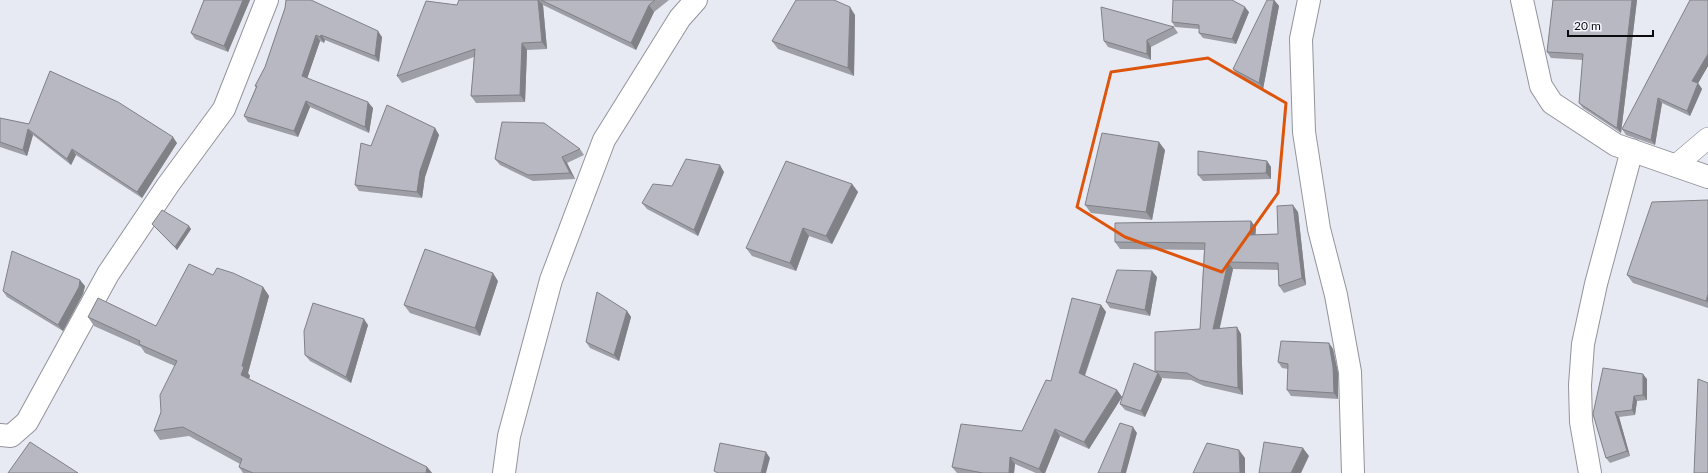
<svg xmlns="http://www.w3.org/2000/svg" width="1708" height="473" viewBox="0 0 1708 473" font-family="Lato,sans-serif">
<rect width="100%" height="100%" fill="#e8eaf3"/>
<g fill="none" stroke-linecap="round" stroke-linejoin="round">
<defs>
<path id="pedestrian" d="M1675 166 1708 138"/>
<path id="minor" d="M1309 0 1301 39 1304 132 1319 229 1336 295 1350 372 1353 473
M1522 0 1541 86 1552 103 1616 145 1708 177
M0 435 11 436 27 422 108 274 168 185 224 109 267 0
M504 473 509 436 551 280 604 140 680 18 696 0
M1590 473 1581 422 1580 385 1583 344 1596 284 1632 150"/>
</defs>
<use href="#pedestrian" stroke="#92939c" stroke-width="22"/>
<use href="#minor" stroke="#92939c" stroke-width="24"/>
<use href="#pedestrian" stroke="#fff" stroke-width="21"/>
<use href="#minor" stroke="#fff" stroke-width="22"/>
</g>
<path fill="#9d9ea6" d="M204 0H250L228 52 195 39 191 33Z
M459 0H669L654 12 636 50 543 5 547 49 527 50 525 102 476 103 471 96 474 57 402 83 397 76 457 5Z
M1274 0 1279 6 1263 89 1237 75 1233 69Z
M1553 0H1637L1621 133 1583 108 1579 103 1583 60 1551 58 1547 52Z
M1708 0V66L1698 83 1702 89 1690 116 1662 103 1655 145 1626 135 1622 129Z
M285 8 382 37 379 62 325 40 324 43 320 41 307 78 373 108 369 133 310 107 298 137 248 122 244 116 256 87 255 86 265 67Z
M1249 12 1236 44 1203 38 1199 33V29L1175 27 1172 22Z
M855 15 854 76 778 49 772 41Z
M1174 27 1178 33 1151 47V60L1108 47 1104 41Z
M0 118 29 124 177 143 142 198 76 155 71 165 33 135 27 156 0 147Z
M435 128 439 135 425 177 422 198 359 191 355 185 371 146Z
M580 149 584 155 567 163 575 179 533 181 500 165 495 159Z
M1165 150 1152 220 1091 213 1085 205Z
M1267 161 1271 167V179L1203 181 1198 175Z
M724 172 698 236 647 209 642 203 672 186Z
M852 184 858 192 832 244 809 236 796 271 752 256 746 248Z
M1708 200V308L1633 283 1627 275Z
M1298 212 1306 285 1284 293 1279 286 1278 270 1233 269 1219 328 1241 334 1243 395 1204 386 1191 380 1161 378 1162 379 1145 417 1125 410 1120 404 1156 372 1155 371 1200 329 1204 250 1120 249 1115 242 1251 221 1256 228 1255 235 1278 234Z
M152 224 191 229 177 250 155 227Z
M1157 277 1150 316 1110 308 1106 302Z
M498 281 480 336 410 313 404 305Z
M85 286 83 294 63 331 7 297 3 291Z
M263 287 269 296 248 373 250 376 249 379 427 467 432 473H243L239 467 240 464 189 436 160 440 154 431 161 412 175 366 145 353 141 347 94 326 88 317 156 326Z
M1101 305 1106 312 1085 376 1117 390 1122 397 1089 449 1060 436 1045 473H1036L1015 464 1014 473H957L952 467 1022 431 1051 381Z
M627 311 631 317 619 361 590 348 586 342Z
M368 325 351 383 310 361 305 355Z
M1329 343 1333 349 1338 373V399L1291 396 1287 390 1288 369 1282 368 1278 362Z
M1647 379V400L1637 401 1635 415 1619 417 1630 456 1610 463 1606 458 1593 414Z"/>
<path fill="#808187" d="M243 0H250L228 52 224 46Z
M538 0H539L543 5 547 49 542 42Z
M1274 0 1279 6 1263 89 1259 83Z
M1632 0H1637L1621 133 1617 128Z
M649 5 654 12 636 50 631 43Z
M850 7 855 15 854 76 848 68Z
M1245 7 1249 12 1236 44 1232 39Z
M378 31 382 37 379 62 375 56Z
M316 35 320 41 306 82 302 76Z
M321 35 325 40 324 43 320 37Z
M1147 40 1151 47V60L1147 54Z
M522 43 527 50 525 102 520 95Z
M1708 54V66L1696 87 1692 81Z
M1698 83 1702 89 1690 116 1687 111Z
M1658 98 1662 103 1655 145 1651 140Z
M306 101 310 107 298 137 294 131Z
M368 102 373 108 369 133 365 127Z
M435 128 439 135 425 177 422 198 417 192 420 171Z
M28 129 33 135 27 156 23 150Z
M173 137 177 143 142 198 137 192Z
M1159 142 1165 150 1152 220 1146 212Z
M72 149 76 155 71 165 67 159Z
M562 157 567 163 575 179 570 173Z
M1267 161 1271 167V179L1266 173Z
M720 165 724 172 698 236 694 230Z
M852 184 858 192 832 244 826 236Z
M1293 205 1298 212 1306 285 1302 278Z
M1251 221 1256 228 1255 242 1250 235Z
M189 226 191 229 177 250 175 247Z
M803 228 809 236 796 271 790 263Z
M1228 262 1233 269 1218 336 1213 329Z
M1152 271 1157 277 1150 316 1145 310Z
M493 273 498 281 480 336 475 328Z
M80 280 85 286 83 294 63 331 58 325Z
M263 287 269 296 248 373 250 376 247 384 241 375 242 366Z
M1708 294V303L1706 301Z
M1101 305 1106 312 1083 380 1079 373Z
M627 311 631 317 619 361 614 355Z
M364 319 368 325 351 383 346 377Z
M1237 327 1241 334 1243 395 1238 388Z
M1329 343 1333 349 1338 373V399L1334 393Z
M1158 373 1162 379 1145 417 1141 411Z
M1643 374 1647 379V400L1643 395Z
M1117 390 1122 397 1089 449 1084 442Z
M1634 396 1637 401 1635 415 1632 410Z
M1615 412 1619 417 1630 456 1627 451Z
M1133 427 1137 433 1126 473H1121Z
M1055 429 1060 436 1045 473H1042L1039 469Z
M1303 448 1309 456 1301 473H1291Z
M1239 450 1245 458V473H1240Z
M766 452 770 458 766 473H761Z
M1010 457 1015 464 1014 473H1009Z
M427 467 432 473H426Z"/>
<path fill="#b7b8c1" stroke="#808187" d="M204 0H243L224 46 191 33Z
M286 0H311L378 31 375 56 321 35 320 37 316 35 302 76 368 102 365 127 306 101 294 131 244 116 257 86H255L265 67 285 8Z
M459 0H538L542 42 522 43 520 95 471 96 475 49 397 76 426 1 457 5Z
M541 0H655L649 5 631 43Z
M796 0H834L850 7 848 68 772 41Z
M1173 0H1232L1245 7 1232 39 1199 33V25L1172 22Z
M1267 0H1274L1259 83 1233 69Z
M1553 0H1632L1617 128 1579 103 1583 54 1547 52Z
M1690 0H1708V54L1692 81 1698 83 1687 111 1658 98 1651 140 1622 129Z
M1101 7 1174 27 1147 40V54L1104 41Z
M50 71 118 102 173 137 137 192 72 149 67 159 28 129 23 150 0 142V118L29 124Z
M387 105 435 128 420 171 417 192 355 185 361 143 371 146Z
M502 122 544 123 580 149 562 157 570 173 528 175 495 159Z
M1102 133 1159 142 1146 212 1085 205Z
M1198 151 1267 161 1266 173 1198 175Z
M686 159 720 165 694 230 642 203 653 184 672 186Z
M786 161 852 184 826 236 803 228 790 263 746 248Z
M1708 200V294L1706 301 1627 275 1652 202Z
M1293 205 1302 278 1279 286 1278 263 1228 262 1213 329 1237 327 1238 388 1199 380 1187 373 1155 371V332L1200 329 1205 243 1115 242V223L1251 221 1250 235 1278 234 1277 206Z
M162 210 189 226 175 247 152 224Z
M425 249 493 273 475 328 404 305Z
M12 251 80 280 79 287 58 325 3 291Z
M189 264 213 275 217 268 233 273 263 287 242 366 244 367 241 375 427 467 426 473H253L239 467 242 459 183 427 154 431 161 412 160 395 177 361 139 344 140 341 88 317 98 298 156 326Z
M1117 270 1152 271 1145 310 1106 302Z
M597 292 627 311 614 355 586 342Z
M1072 298 1101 305 1079 373 1117 390 1084 442 1055 429 1039 469 1010 457 1009 473H983L952 467 961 424 1022 431 1046 380 1051 381Z
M313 303 364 319 346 377 305 355 304 331Z
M1281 341 1329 343 1333 367 1334 393 1287 390 1288 364 1278 362Z
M1134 363 1158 373 1141 411 1120 404Z
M1603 368 1643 374V395L1634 396 1632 410 1615 412 1627 451 1606 458 1593 414Z
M1698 379 1708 383V473H1694Z
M1120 423 1133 427 1121 473H1098Z
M30 442 78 473H8Z
M1264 442 1303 448 1291 473H1259Z
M720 443 766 452 761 473H718L714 471Z
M1207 443 1239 450 1240 473H1193Z"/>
<path fill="none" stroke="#dd550c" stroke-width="3" stroke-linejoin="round" d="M1208 58 1286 103 1278 193 1222 272 1125 237 1077 207 1111 72Z"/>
<path d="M1568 30v6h85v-6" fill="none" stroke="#0b0b0e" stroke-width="2"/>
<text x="1574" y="30" font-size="12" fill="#0b0b0e" stroke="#f6f7ff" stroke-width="3" paint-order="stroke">20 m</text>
</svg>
